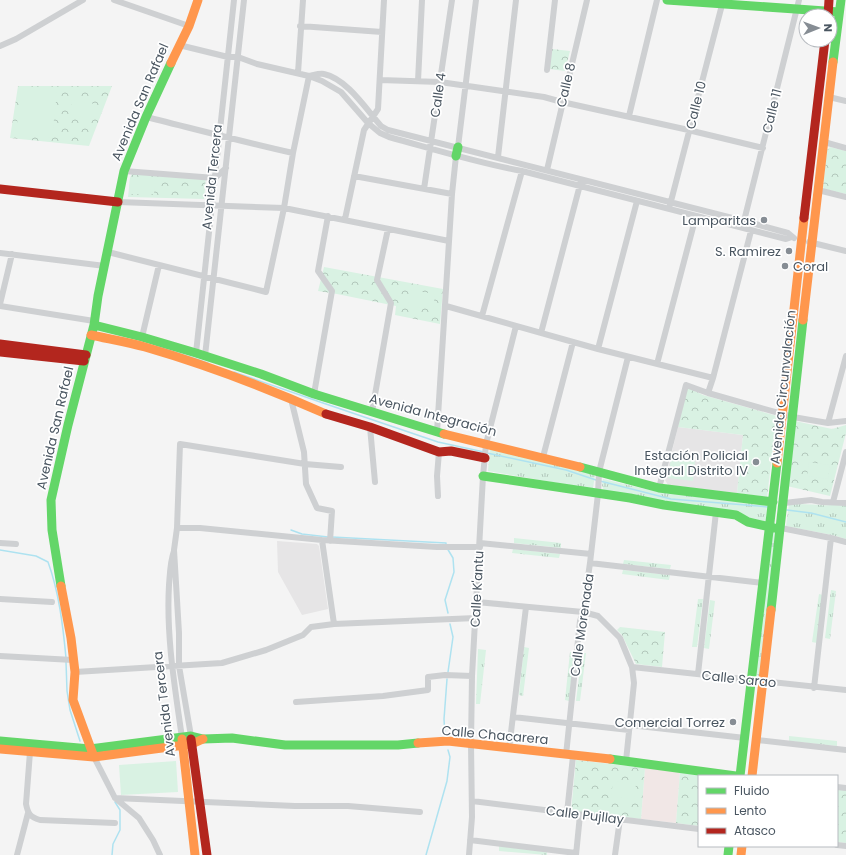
<svg xmlns="http://www.w3.org/2000/svg" width="846" height="855" viewBox="0 0 846 855" font-family="Poppins,sans-serif">
<defs>
<pattern id="grass-tufts" width="24" height="20" patternUnits="userSpaceOnUse"><rect width="24" height="20" fill="#d9f2e3"/><path d="M3 7l-1-3M5 7V3M7 7l1-3M15 17l-1-3M17 17v-4M19 17l1-3" fill="none" stroke="#b2c7bb"/></pattern>
<pattern id="park-crowns" width="20" height="18" patternUnits="userSpaceOnUse"><rect width="20" height="18" fill="#d9f2e3"/><path d="M2 6a3 3 0 1 1 6 0M12 15a3 3 0 1 1 6 0" fill="none" stroke="#b2c7bb"/></pattern>
</defs>
<rect width="100%" height="100%" fill="#f4f4f4"/>
<path fill="#e6e5e6" d="M678 427 743 435 737 493 668 485 665 480Z
M277 541 317 544 319 546 328 609 302 615 278 572Z"/>
<path fill="#f1e7e6" d="M645 768 680 772 676 823 641 819Z"/>
<path fill="url(#grass-tufts)" d="M490 447 595 474 593 489 488 471Z
M603 479 658 492 767 504 766 523 751 520 739 511 669 503 604 491 602 485Z
M789 504C800 504 810 504 821 505 829 506 837 504 846 506V539L832 535 786 526Z
M776 531 761 676 755 675 772 532Z
M514 538 561 543V548L514 543Z
M513 549 560 554 559 558 512 553Z
M624 560 671 565 670 569 623 564Z
M623 570 670 575 669 580 622 574Z
M831 590 836 591 830 639 825 638Z
M819 594 823 595 817 643 812 642Z
M698 599H703L697 647H692Z
M710 600 715 601 709 649 704 648Z
M524 647 529 648 523 696 519 695Z
M478 649 486 650 480 704H476Z
M570 652H574L569 701 565 700Z
M582 653H586L580 701H576Z
M789 736 837 741V746L789 741Z
M499 846 547 852V855L499 851Z"/>
<path fill="url(#park-crowns)" d="M552 49 570 51 565 71 549 69Z
M18 86H112L89 146 10 138Z
M830 147 846 151V194L824 189 823 187 827 150Z
M133 171 206 177 204 199 128 197 130 178Z
M324 267 443 289 440 324 395 315 396 306 337 294 318 291Z
M685 386 703 395 777 416 767 497 737 493 743 435 678 427Z
M795 421 832 429 846 425V433L830 496 787 486Z
M620 627 665 632 662 667 636 664 622 635 617 630Z
M576 760 645 768 641 819 571 811Z
M680 772 714 776H699V826L676 823Z
M837 789 846 790V843L837 842Z"/>
<path fill="#d9f2e3" d="M21 88 57 92 52 138 16 133Z
M72 100 95 104 93 119 70 115Z
M130 178H155L154 194H129Z
M410 290 435 294 433 309 408 306Z
M671 458 695 461 693 481 668 478Z
M809 462 830 465 828 479 807 476Z
M176 761 178 792 121 795 119 765Z
M613 781 636 784 634 799 611 797Z"/>
<g fill="none" stroke-linecap="round" stroke-linejoin="round">
<path stroke="#aee2f0" stroke-width="1.5" d="M156 346 208 363
M234 372 323 403 438 442 484 452
M487 453 566 470 596 480
M600 481 671 499 769 507
M787 510 811 513 846 522
M291 530 302 534 328 537
M332 537 446 543V545
M447 548 453 558 454 572 445 600 448 613
M0 550 36 556 48 562C59 592 63 626 66 658
M66 662 67 691 70 710 80 741
M448 672 453 637 450 624
M445 737 444 719 447 679
M112 855 113 844 120 830V810L115 802
M426 855 447 781 450 757 448 750"/>
<path stroke="#ced0d2" stroke-width="6" d="M114 0 189 26
M300 26 382 32
M179 45 228 57H238L257 64 309 76 322 81 341 92 368 123 380 133 389 137C433 149 477 163 522 171L786 239 792 237
M0 46 16 39 83 0
M547 70 555 0
M298 73 303 0
M309 76C314 75 320 73 324 74 347 79 366 109 381 126L388 130 744 221 788 233 794 238
M380 80 440 82 544 97 562 102 684 129 763 148
M418 81 422 0
M829 97 846 101
M629 116 657 0
M824 142 846 148
M458 147 476 0
M293 153 309 76
M498 157 516 0
M547 170 587 0
M124 171 215 178 226 168
M354 176 452 194
M424 189 452 0
M818 190 846 197
M118 202 284 208 449 241
M670 205 723 1
M345 219 364 130 378 109 384 0
M744 221 799 0
M809 242 846 251
M108 252 266 292 284 208 293 153C244 142 195 129 146 117
M0 253 105 266
M0 304 12 254
M0 306 94 321
M446 306 598 349 713 378
M482 316 522 171
M541 333 581 181
M142 337 159 265
M598 349 637 201
M196 353 234 0
M205 356 244 0
M657 364 696 216
M708 393 713 378 751 231
M314 394 332 291 318 271 328 216
M291 399 304 452 306 484 317 508 332 511 330 541
M372 412 391 303 377 280 388 229
M828 423 846 356
M370 427 375 482
M437 432 452 194 456 156
M543 457 573 342
M659 488 686 385 708 393 793 417 828 423 846 421
M438 496 437 476 439 452
M833 502 846 452
M784 503 811 500 822 502 846 503
M177 528H200L322 540 437 547H480
M781 528 831 538 846 542
M322 540 334 624
M0 543 16 544
M480 543 591 554
M174 551C170 562 170 573 169 585 166 636 175 688 182 738
M590 563 763 583
M0 599 52 602
M477 602 583 612 598 616 620 638 632 667 634 683 626 761
M0 656 73 660
M632 667 846 690
M75 672 222 663 266 650 303 635 311 627 334 624 476 618
M698 674 716 512
M814 688 831 538
M296 702 383 696 428 690V677L445 675 472 676
M513 717 629 730
M630 725 745 738
M191 736 179 666V633L174 550 177 528 180 444 305 464 341 467
M757 740 846 750
M509 749 526 607
M30 752 26 804C28 814 30 817 40 820L115 823
M566 755 580 621 583 612 590 563 598 494 599 472 628 357
M94 757 115 798 139 818 153 840 160 855
M837 787 846 788
M115 798 295 806H348L420 812
M472 801 699 829
M567 813 573 756
M470 840 576 853
M837 845 846 846
M17 855 28 813
M469 855 472 817 471 744 472 676 483 476 486 444 516 326
M576 855 580 815
M615 855 620 819"/>
<path stroke="#63d668" stroke-width="9" d="M667 0 839 12
M833 62 841 0
M456 156 458 147
M94 325 142 337 196 353 261 374 314 394 444 434
M580 467 659 488 773 502
M483 476 630 498 664 505 736 515 748 522 774 528
M61 586 52 530 51 500 68 425 94 325 98 296 124 171 146 117 171 63
M771 610 803 320
M0 741 90 749 191 736 203 739 232 738 285 745H398L418 743
M610 759 736 776
M740 776 777 463
M728 855 729 846"/>
<path stroke="#ff974d" stroke-width="9" d="M171 63 189 26 198 0
M803 320 833 62
M91 335C109 339 127 342 145 347 207 365 267 388 326 414
M444 434 580 467
M777 463 804 218
M61 586 71 638 75 672 73 700 94 757
M182 739 195 855
M418 743 448 741 610 759
M0 749 94 757 192 744 203 739
M752 776 771 610
M741 855 742 846"/>
<path stroke="#b3261e" stroke-width="9" d="M828 16 829 0
M0 189 118 202
M804 218 825 40
M0 344 86 355
M0 352 84 361
M326 414 370 427 439 452 451 451 485 458
M191 739 207 855"/>
</g>
<g fill="#868d94" stroke="#fff" stroke-width="1.5">
<circle cx="764" cy="220" r="4"/>
<circle cx="789" cy="251" r="4"/>
<circle cx="785" cy="266" r="4"/>
<circle cx="756" cy="462" r="4"/>
<circle cx="733" cy="722" r="4"/>
</g>
<g text-anchor="middle" dominant-baseline="central" stroke-width="3.5" stroke-linejoin="round" paint-order="stroke">
<g font-size="13" fill="#4a5661" stroke="#fff">
<text transform="translate(566 85) rotate(-77)">Calle 8</text>
<text transform="translate(438 95) rotate(-82)">Calle 4</text>
<text transform="translate(140 102) rotate(-67)">Avenida San Rafael</text>
<text transform="translate(696 105) rotate(-76)">Calle 10</text>
<text transform="translate(772 111) rotate(-76)">Calle 11</text>
<text transform="translate(212 177) rotate(-84)">Avenida Tercera</text>
<text transform="translate(783 387) rotate(-84)">Avenida Circunvalación</text>
<text transform="translate(433 415) rotate(15)">Avenida Integración</text>
<text transform="translate(55 428) rotate(-77)">Avenida San Rafael</text>
<text transform="translate(477 589) rotate(-87)">Calle K'antu</text>
<text transform="translate(582 625) rotate(-82)">Calle Morenada</text>
<text transform="translate(739 679) rotate(6)">Calle Sarao</text>
<text transform="translate(164 704) rotate(-97)">Avenida Tercera</text>
<text transform="translate(495 735) rotate(5)">Calle Chacarera</text>
<text transform="translate(585 815) rotate(7)">Calle Pujllay</text>
</g>
<g font-size="13" fill="#4a5661" stroke="#fff" text-anchor="end">
<text x="756" y="220">Lamparitas</text>
<text x="781" y="251">S. Ramirez</text>
<text x="793" y="266" text-anchor="start">Coral</text>
<text x="748" y="455">Estación Policial<tspan x="748" dy="15">Integral Distrito IV</tspan></text>
<text x="725" y="722">Comercial Torrez</text>
</g>
</g>
<rect x="698" y="775" width="140" height="72" fill="#ffffff" stroke="#b7bbc0"/>
<rect x="706" y="788" width="20" height="6" fill="#63d668" stroke="#b7bbc0"/>
<text x="734" y="795" font-size="12" fill="#4a5661">Fluido</text>
<rect x="706" y="808" width="20" height="6" fill="#ff974d" stroke="#b7bbc0"/>
<text x="734" y="815" font-size="12" fill="#4a5661">Lento</text>
<rect x="706" y="828" width="20" height="6" fill="#b3261e" stroke="#b7bbc0"/>
<text x="734" y="835" font-size="12" fill="#4a5661">Atasco</text>
<g transform="translate(818 28) rotate(89)"><circle r="19" fill="#ffffff" stroke="#b7bbc0"/>
<path d="M0-3L7 15L0 10L-7 15Z" fill="#868d94"/>
<text y="-6" font-size="11" font-weight="bold" text-anchor="middle" fill="#4a5661">N</text>
</g>
</svg>
